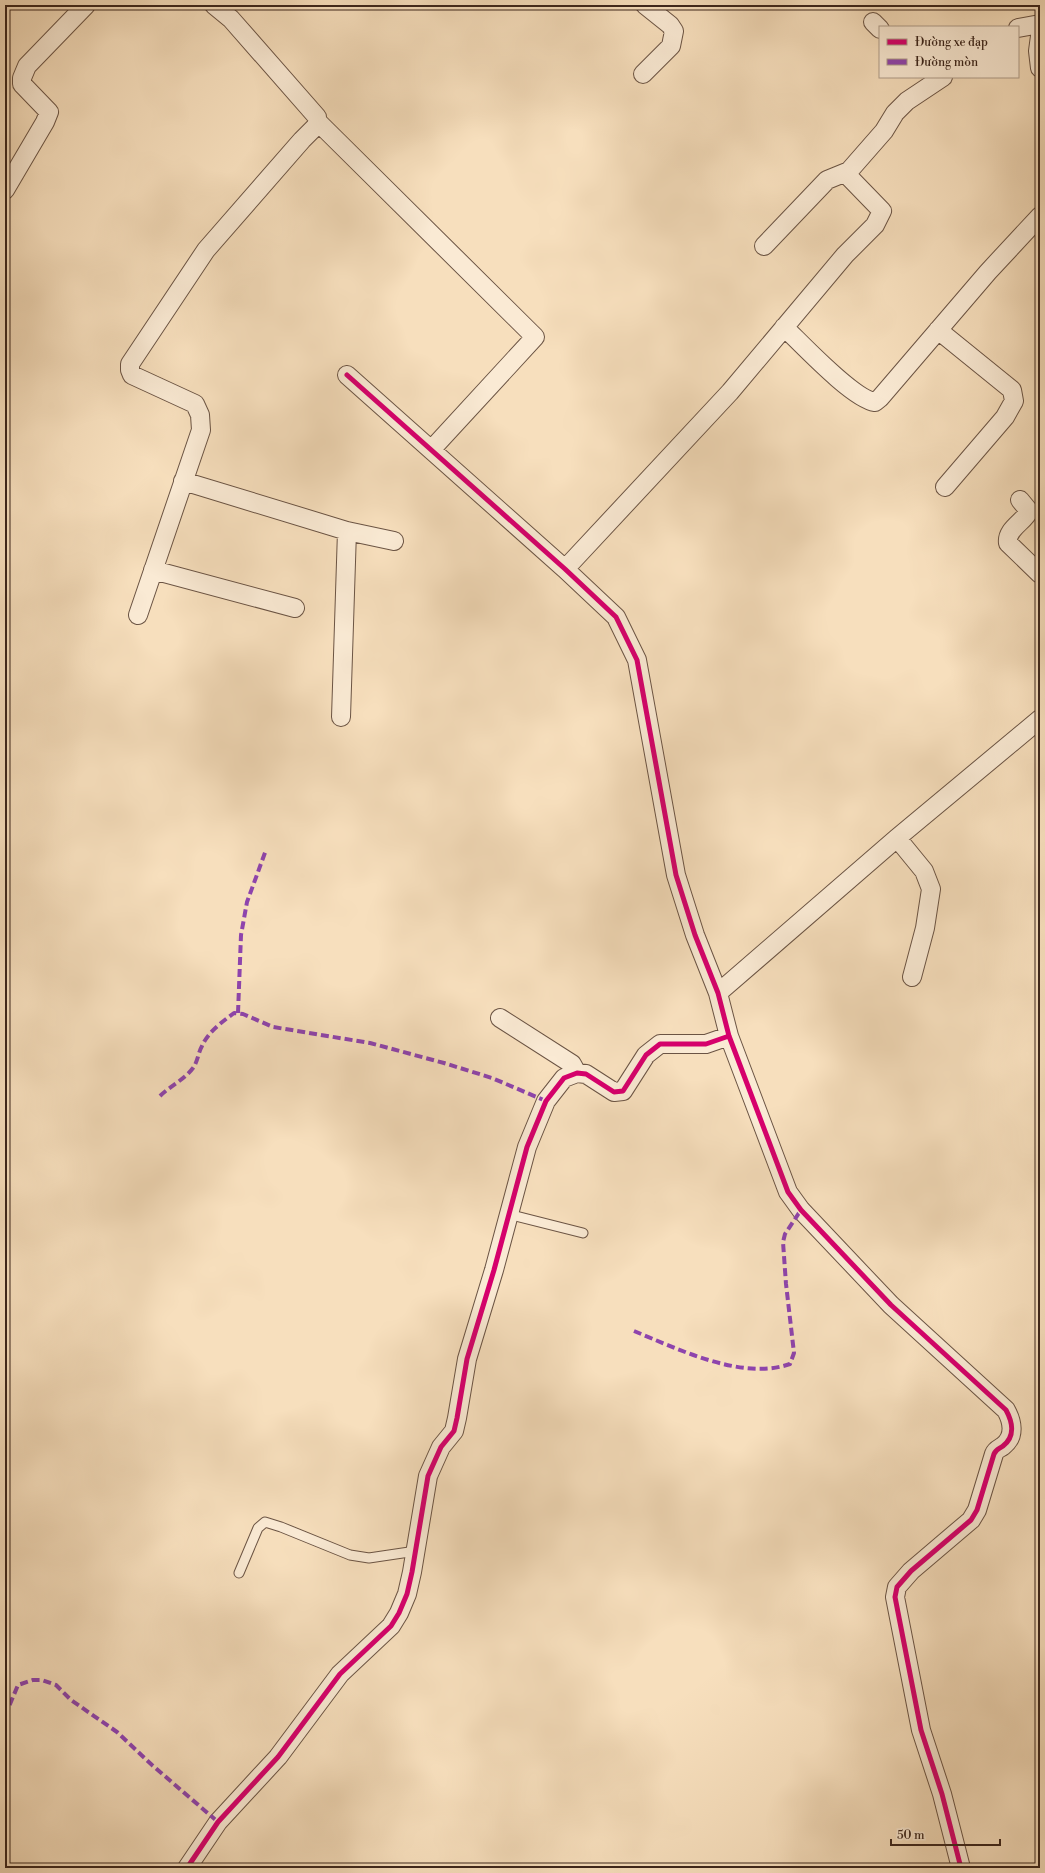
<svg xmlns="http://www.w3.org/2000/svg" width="1045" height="1873" viewBox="0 0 1045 1873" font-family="'Libre Bodoni',serif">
<rect width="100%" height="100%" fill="#f7dfbd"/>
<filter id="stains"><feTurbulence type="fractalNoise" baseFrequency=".005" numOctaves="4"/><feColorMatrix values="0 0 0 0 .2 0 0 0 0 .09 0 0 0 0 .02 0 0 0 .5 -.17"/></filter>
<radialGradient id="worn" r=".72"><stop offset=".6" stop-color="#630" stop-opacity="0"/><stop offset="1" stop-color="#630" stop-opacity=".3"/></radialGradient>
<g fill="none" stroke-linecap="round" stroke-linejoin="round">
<defs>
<path id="lane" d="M508 1214 583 1233
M239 1573 258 1528 265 1522 281 1527 350 1555 369 1558 416 1551"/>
<path id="street" d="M873 22 880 29
M1018 28 1040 24
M1040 36 1038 51 1040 68
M643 74 671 46 674 31 670 25 645 5
M317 121 535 337 431 450
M5 190 45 122 49 112 22 84V78L27 66 86 5
M764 246 827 180 849 171
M784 327C802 344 853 399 875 402L880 398 988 272 1040 216
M938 330 1012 390 1014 401 1005 417 945 487
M347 375 565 569 616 617 637 660 676 875 695 935 718 993 729 1036 788 1192 801 1210 891 1305 1006 1410C1012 1421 1016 1436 1003 1446 999 1449 996 1449 994 1454L977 1510 971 1520 911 1571 897 1587 895 1597 921 1730 942 1794 961 1868
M183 481 347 531 394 541
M1020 500 1029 511C1024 522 1006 529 1008 543L1040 574
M565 569 730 392 845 255 875 225 882 211 850 178 849 171 884 131 895 113 907 101 943 77
M153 570 295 608
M138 615 201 430 200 415 195 404 132 375 130 370V364L206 250 302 140 317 125V117L231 19 214 5
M341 717 347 531
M897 838 924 871 931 889 925 928 912 977
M718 993 897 838 1040 719
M500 1018 572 1064 577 1073
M187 1868 218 1822 278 1757 340 1674 391 1626 399 1613 407 1594 412 1572 428 1476 441 1447 454 1431 457 1418 467 1359 494 1270 527 1147 546 1101 564 1078 577 1073 586 1074 614 1092 623 1091 646 1055 660 1044H706L729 1036"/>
</defs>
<use href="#lane" stroke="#6b5444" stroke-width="11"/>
<use href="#street" stroke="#6b5444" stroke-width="20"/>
<use href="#lane" stroke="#faead4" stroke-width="9"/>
<use href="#street" stroke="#faead4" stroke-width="18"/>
<path stroke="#8e44ad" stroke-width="4" stroke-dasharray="8 4" stroke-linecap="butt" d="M238 1013 241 935 247 902 266 850
M160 1096C170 1086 184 1080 193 1068 198 1061 198 1053 202 1046 208 1032 222 1022 234 1013L243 1014 273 1027 370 1043 444 1063 492 1078 546 1101
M634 1331C678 1349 742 1381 790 1364L794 1353 786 1284 783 1242 785 1234 801 1210
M5 1716 18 1685 33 1680H42L56 1685 71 1700 117 1732 152 1765 218 1822"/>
<defs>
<path id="cycleway" d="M347 375 565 569 616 617 637 660 676 875 695 935 718 993 729 1036 788 1192 801 1210 891 1305 1006 1410C1012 1421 1016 1436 1003 1446 999 1449 996 1449 994 1454L977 1510 971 1520 911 1571 897 1587 895 1597 921 1730 942 1794 961 1868
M187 1868 218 1822 278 1757 340 1674 391 1626 399 1613 407 1594 412 1572 428 1476 441 1447 454 1431 457 1418 467 1359 494 1270 527 1147 546 1101 564 1078 577 1073 586 1074 614 1092 623 1091 646 1055 660 1044H706L729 1036"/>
</defs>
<use href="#cycleway" stroke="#faead4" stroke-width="8"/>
<use href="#cycleway" stroke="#d6006c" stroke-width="5"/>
</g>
<rect width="1045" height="1873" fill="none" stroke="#f7dfbd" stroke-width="20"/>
<rect x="6" y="6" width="1033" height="1861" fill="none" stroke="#3c261c" stroke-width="2"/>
<rect x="10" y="10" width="1025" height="1853" fill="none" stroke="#3c261c"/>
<rect x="879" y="26" width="140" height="52" fill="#faead4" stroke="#ae9c8a"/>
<rect x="887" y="39" width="20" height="6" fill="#d6006c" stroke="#ae9c8a"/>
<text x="915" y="46" font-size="12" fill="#3c261c">Đường xe đạp</text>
<rect x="887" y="59" width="20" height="6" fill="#8e44ad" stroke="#ae9c8a"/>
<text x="915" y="66" font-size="12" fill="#3c261c">Đường mòn</text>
<path d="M891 1839v6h109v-6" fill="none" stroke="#3c261c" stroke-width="2"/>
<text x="897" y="1839" font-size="12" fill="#3c261c" stroke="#faead4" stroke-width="3" paint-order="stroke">50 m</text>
<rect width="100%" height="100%" filter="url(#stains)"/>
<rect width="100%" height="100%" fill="url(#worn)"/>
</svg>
